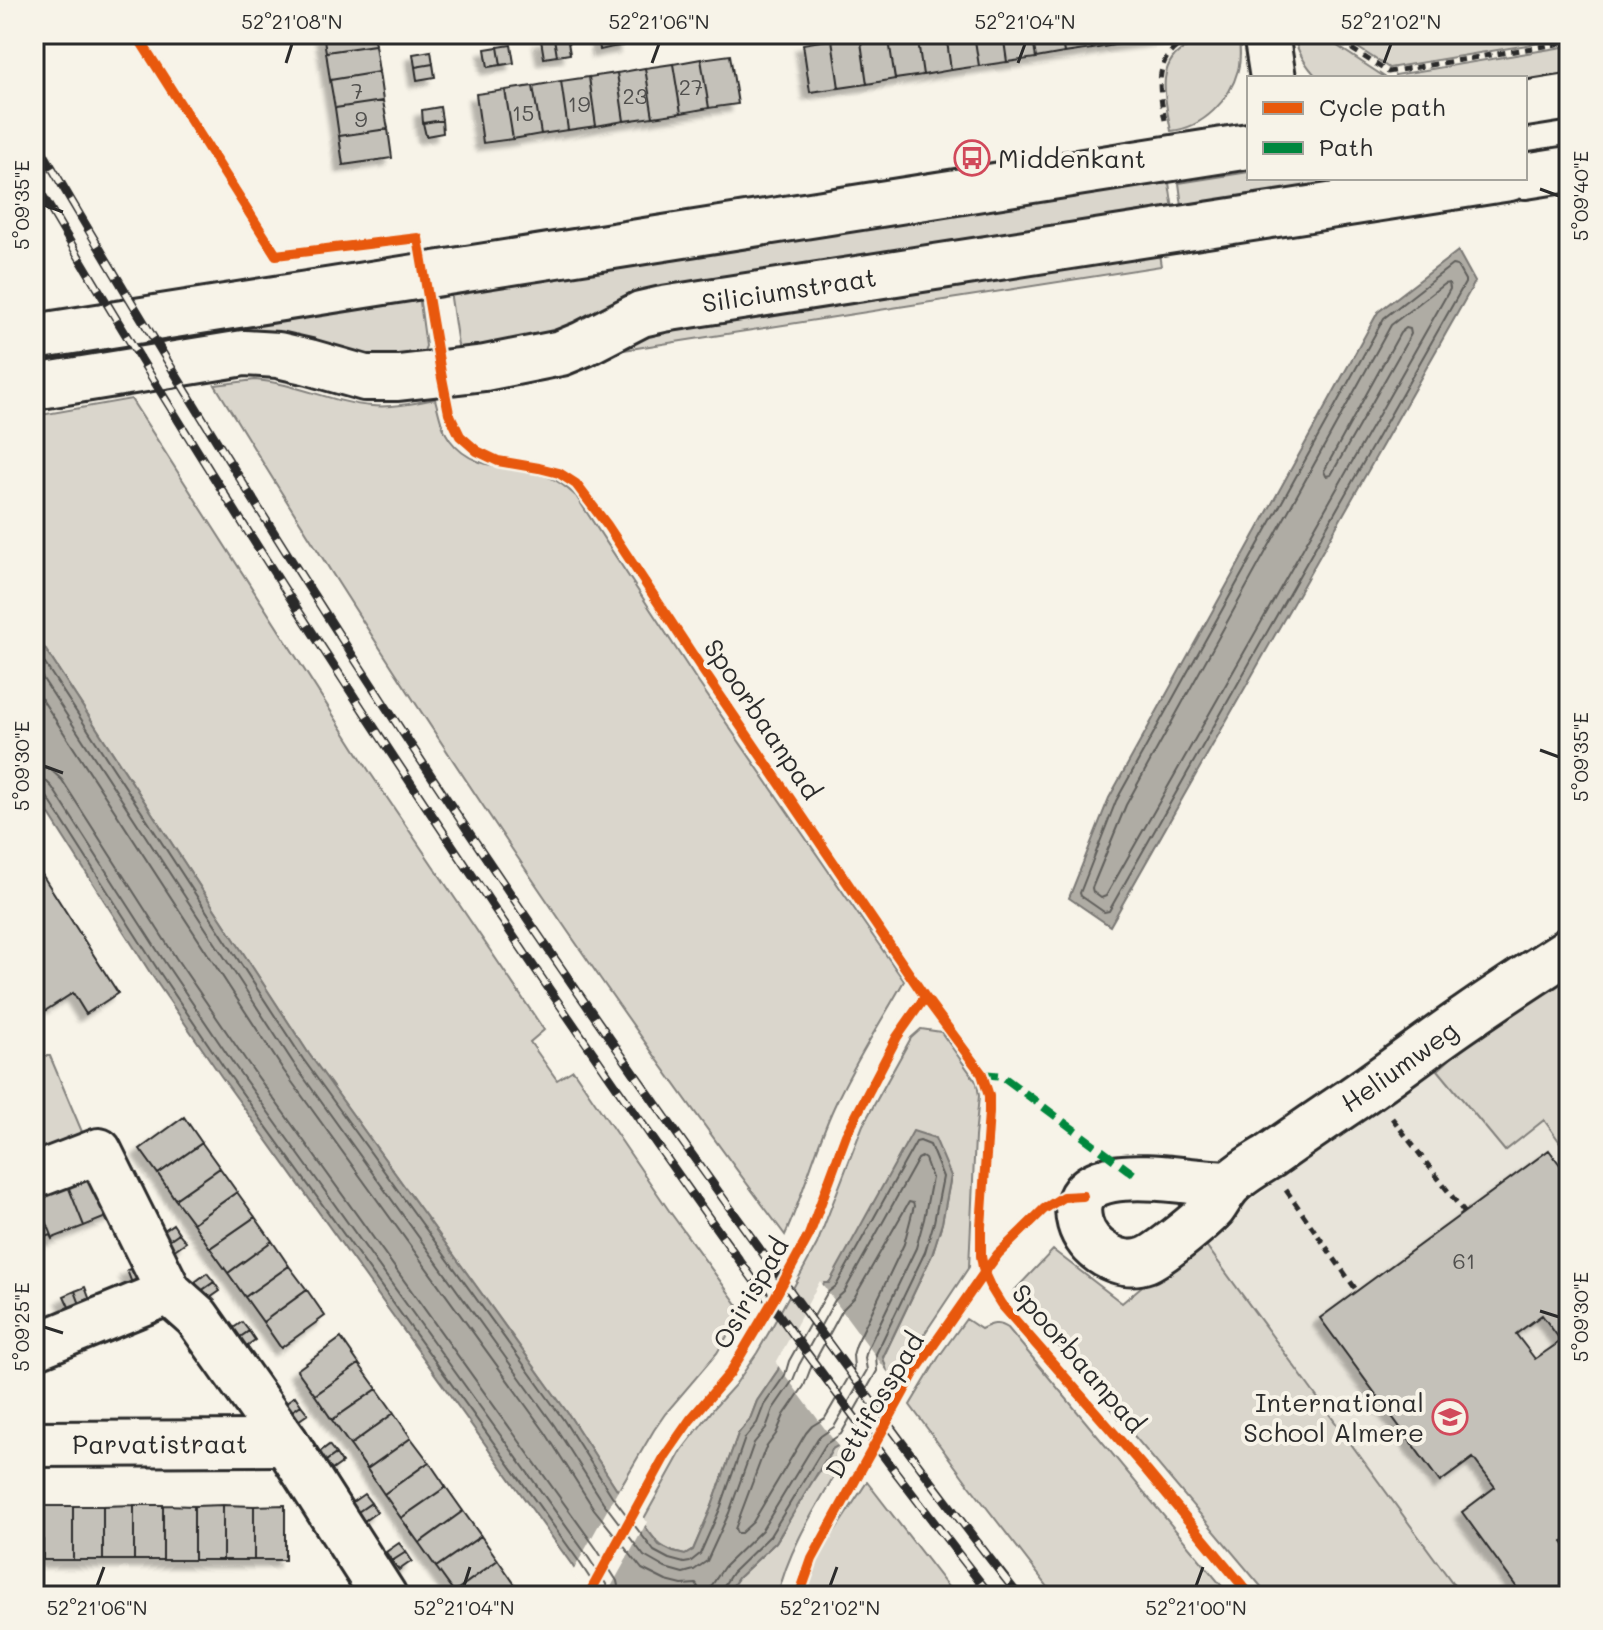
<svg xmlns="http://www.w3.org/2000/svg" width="1603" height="1630" viewBox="0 0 1603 1630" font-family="Mali,sans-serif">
<defs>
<filter id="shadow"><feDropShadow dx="-7" dy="7" stdDeviation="2" flood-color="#0004"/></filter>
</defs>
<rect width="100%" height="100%" fill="#f7f3e8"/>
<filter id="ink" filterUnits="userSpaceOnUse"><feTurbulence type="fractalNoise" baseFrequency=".0125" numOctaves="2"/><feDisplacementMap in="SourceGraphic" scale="16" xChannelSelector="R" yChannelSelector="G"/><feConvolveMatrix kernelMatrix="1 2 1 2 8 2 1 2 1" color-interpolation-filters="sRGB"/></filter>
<g filter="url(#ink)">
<path fill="#e8e4da" d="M1480 1032 1569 1155V1596H1462L1200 1237Z"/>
<path fill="#dad6cc" stroke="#82807c" stroke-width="2" d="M1293 34H1319L1386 78H1318C1306 66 1297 51 1293 34Z
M1337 34H1569V38L1389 68Z
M1239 38C1240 49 1241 59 1238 70 1230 100 1203 128 1171 131 1166 103 1153 61 1189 46 1203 40 1224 40 1239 38Z
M1569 46V75L1525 82V78H1395V75Z
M1249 172V178H1400L1183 214 1179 183Z
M1169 183 1174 216 576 331 459 352 450 291 1021 203Z
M1158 248 1161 266 611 352 636 333Z
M419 295 426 346 422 356 384 362 192 345 186 336Z
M255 380C296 383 332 403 372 406 393 408 415 403 435 399 439 413 441 428 450 440 475 474 516 464 551 478 561 482 568 489 576 496L694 676 904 981C881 1022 854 1063 834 1107 815 1148 804 1193 785 1235 580 961 393 676 215 385Z
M131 399 371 774 544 1030 530 1042 557 1080 573 1070 670 1212 742 1311 717 1353 665 1414 654 1430 618 1491 569 1415 309 1054 34 632V430L37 429 35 416Z
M1569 974V1155L1544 1120 1505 1151 1438 1070 1480 1032Z
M921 1029 941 1032 977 1083 979 1096 975 1137 969 1267 901 1369 858 1443 851 1447C826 1492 788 1546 778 1596H726L738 1578 776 1542 785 1528 801 1497 822 1468 883 1358 932 1255 942 1223 951 1176 828 1283 782 1358 778 1370 757 1401 750 1419 738 1434 712 1506 693 1550 685 1555C660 1549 657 1543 642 1522L682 1450 715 1407 735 1385 757 1353 772 1327 817 1244 863 1125 911 1038Z
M34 1056H50L88 1146 34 1165Z
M1200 1237 1462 1596H1269L1013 1292 1053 1250 1122 1303Z
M966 1319 981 1329C991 1324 998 1321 1008 1328L1230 1596H1055L966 1481 910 1405 940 1355Z
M867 1482 955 1596H792Z"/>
<path fill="#afaca4" stroke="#7a7874" stroke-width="2" d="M1458 251 1475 282 1110 926 1069 898 1109 798 1378 312Z
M34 632 309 1054 569 1415 618 1491 659 1545 673 1552 685 1555 693 1550 712 1506 738 1434 750 1419 757 1401 778 1370 782 1358 824 1283H829L913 1131 935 1138 951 1176 942 1223 932 1255 883 1357 887 1371 847 1441 832 1449 776 1542 738 1578 726 1596H592L572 1565 221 1076 151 974 34 791Z"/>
<path fill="#f7f3e8" d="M820 1281 889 1374 850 1444 840 1449 776 1363Z
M620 1487 647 1522 606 1596H587L572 1573Z"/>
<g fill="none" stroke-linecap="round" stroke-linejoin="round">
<path stroke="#605f5b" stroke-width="2" d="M1452 265 1457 266 1465 280V283L1109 911 1104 912 1081 896 1080 893 1116 801 1384 318Z
M1449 283 1450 289 1106 896 1101 898 1093 892 1092 888 1126 805 1391 325 1444 284Z
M1406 328 1410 329 1411 334 1331 475 1326 476 1324 471 1400 333Z
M34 647 303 1059 563 1419 612 1496 654 1551 669 1559 684 1563 690 1562 700 1554 720 1509 745 1438 757 1423 764 1405 785 1375 789 1361 827 1293 836 1286 916 1142 920 1141 930 1145 943 1177 934 1222 925 1252 876 1354 877 1371 841 1434 826 1444 770 1536 732 1573 721 1590 720 1596
M34 665 294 1064 554 1425 603 1502 644 1556 665 1568 683 1573 694 1570 707 1561 729 1513 754 1443 766 1428 773 1409 793 1380 799 1365 835 1300 844 1292 918 1159 922 1157 925 1159 932 1178 924 1219 916 1248 867 1350 865 1358 867 1370 834 1427 818 1438 762 1530 724 1567 712 1585 710 1596
M34 687 284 1071 545 1432 594 1509 642 1569 666 1581 682 1585 696 1584 698 1587V1596
M34 766 50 769 62 780 176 958 245 1059 596 1548 617 1581 620 1596
M34 778 45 780 52 787 166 964 235 1066 586 1554 606 1584 608 1596
M34 788 40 789 44 792 158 970 227 1072 578 1560 597 1589 598 1596
M909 1202 913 1203 914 1206 904 1244 856 1345 853 1355 854 1368 825 1418 812 1426 806 1433 753 1522 741 1533H737L735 1529 765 1449 776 1434 784 1415 804 1386 810 1370 843 1309 854 1298Z"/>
</g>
<path fill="#c4c1b9" stroke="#2b2b2b" stroke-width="2" fill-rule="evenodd" filter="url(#shadow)" d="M323 34H373L375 45 326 52Z
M598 34H611L613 47 600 50Z
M611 34H625L626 45 613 47Z
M888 34H917L923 75 895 79Z
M888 34 895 79 867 84 860 35Z
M917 34H946L951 70 923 75Z
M946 34H974L979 66 951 70Z
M974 34H1003L1007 62 979 66Z
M1003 34H1032L1036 58 1007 62Z
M1032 34H1061L1064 53 1036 58Z
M1061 34H1089L1092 49 1064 53Z
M1089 34H1118L1120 44 1092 49Z
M1118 34H1147L1148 40 1120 44Z
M1147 34H1177V35L1148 40Z
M860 35 867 84 839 88 832 39Z
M567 36 570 54 557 56 554 38Z
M554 38 557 56 544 58 541 40Z
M832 39 839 88 810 92 803 44Z
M375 45 379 72 330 80 326 52Z
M511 45 514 63 501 65 498 47Z
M498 47 501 65 488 67 485 49Z
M431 51 433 64 415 67 413 54Z
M730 55 738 104 709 108 701 59Z
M701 59 709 108 681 113 673 64Z
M433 64 435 77 417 80 415 67Z
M673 64 681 113 653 117 645 68Z
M645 68 653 117 624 121 617 73Z
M379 72 383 101 335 108 330 80Z
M617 73 624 121 596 126 589 77Z
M589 77 596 126 568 130 561 81Z
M561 81 568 130 541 134 533 86Z
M533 86 541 134 513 139 505 90Z
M505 90 513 139 483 143 476 94Z
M383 101 388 129 339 136 335 108Z
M440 107 442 120 423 123 422 110Z
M442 120 443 133 426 136 423 123Z
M388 129 392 158 343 165 339 136Z
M34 862 118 993 86 1014 73 993 34 1018Z
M184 1117 202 1143 158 1174 140 1149Z
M202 1143 220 1168 175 1199 158 1174Z
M1549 1150 1569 1177V1538L1563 1542 1569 1550V1596H1523L1462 1512 1495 1487 1473 1458 1440 1482 1320 1318ZM1542 1315 1561 1341 1535 1359 1516 1334Z
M96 1163 116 1213 84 1226 64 1176Z
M220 1168 237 1192 193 1223 175 1199Z
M64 1176 84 1226 53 1238 34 1191Z
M34 1191 53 1238 52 1239 50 1235 34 1241Z
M237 1192 255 1217 210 1248 193 1223Z
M255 1217 272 1241 228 1273 210 1248Z
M173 1224 179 1233 166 1242 160 1233Z
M179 1233 186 1242 173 1251 166 1242Z
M272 1241 289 1266 245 1297 228 1273Z
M138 1266 144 1282 133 1286 127 1270Z
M289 1266 307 1290 263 1322 245 1297Z
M207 1273 214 1282 201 1291 195 1282Z
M214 1282 220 1291 207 1300 201 1291Z
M85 1287 91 1303 81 1307 75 1291Z
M307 1290 325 1316 281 1348 263 1322Z
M75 1291 81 1307 71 1311 64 1296Z
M242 1322 249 1331 236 1340 229 1331Z
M249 1331 255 1340 242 1349 236 1340Z
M341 1338 359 1364 315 1395 297 1370Z
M359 1364 377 1389 332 1420 315 1395Z
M377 1389 394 1413 350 1445 332 1420Z
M295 1396 301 1405 288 1414 282 1405Z
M301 1405 308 1414 295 1423 288 1414Z
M394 1413 411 1438 367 1469 350 1445Z
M411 1438 429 1462 384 1494 367 1469Z
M329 1445 336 1454 323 1463 317 1454Z
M336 1454 342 1463 329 1472 323 1463Z
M429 1462 446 1487 401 1518 384 1494Z
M446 1487 463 1511 419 1543 401 1518Z
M364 1494 371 1503 358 1512 351 1503Z
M371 1503 377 1512 364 1521 358 1512Z
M134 1505V1560H103V1506Z
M134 1505H163V1560H134Z
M163 1505 194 1506V1560H163Z
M223 1505 254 1506V1560H223Z
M223 1505V1560H194V1506Z
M285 1505V1560H254V1506Z
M34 1506H43V1560H34Z
M43 1506H73V1560H43Z
M73 1506H103V1560H73Z
M463 1511 481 1536 436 1567 419 1543Z
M481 1536 498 1560 454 1592 436 1567Z
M399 1543 406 1552 392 1561 386 1552Z
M406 1552 412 1561 399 1570 392 1561Z
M498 1560 516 1586 502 1596H457L454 1592Z"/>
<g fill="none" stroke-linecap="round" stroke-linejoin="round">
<defs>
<g id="minor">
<path d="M1266 34 1273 78"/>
<path d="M1525 104 1569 97"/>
<path d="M1525 176 1569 169"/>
<path d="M34 337 1249 146"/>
<path id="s1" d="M34 387 244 353 278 355 309 362 365 378H398L485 368 561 353 583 344 641 314 663 309 1510 178"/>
<path d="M34 1176 99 1151 169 1292"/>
<path id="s2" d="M1230 1184C1214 1183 1198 1182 1182 1180 1151 1177 1065 1166 1080 1223 1087 1249 1119 1270 1146 1260 1159 1255 1203 1219 1213 1208 1219 1200 1223 1191 1230 1184 1241 1173 1257 1164 1270 1156 1297 1137 1323 1119 1350 1101 1390 1074 1428 1044 1468 1017 1501 994 1535 972 1569 950"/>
<path d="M34 1347 169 1292 197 1317 286 1443 384 1596"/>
<path id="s3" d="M34 1444 286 1443"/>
</g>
</defs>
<use href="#minor" stroke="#2b2b2b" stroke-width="50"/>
<path stroke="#2b2b2b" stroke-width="5" stroke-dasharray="8 6" stroke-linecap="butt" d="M1328 34 1388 72 1569 42
M1165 120C1159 91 1152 55 1188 41 1199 36 1214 36 1226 35
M1392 1118 1464 1212
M1286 1190 1357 1291"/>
<use href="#minor" stroke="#f7f3e8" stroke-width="44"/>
<defs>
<path id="rail" d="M34 137C276 553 542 955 827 1341 890 1427 953 1512 1019 1596
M34 181C173 418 321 650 474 878 638 1123 809 1363 991 1596"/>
</defs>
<use href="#rail" stroke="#2b2b2b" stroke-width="9"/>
<use href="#rail" stroke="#f7f3e8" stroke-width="6" stroke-dasharray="18" stroke-linecap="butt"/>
<path stroke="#00873e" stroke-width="8" stroke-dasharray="16 8" stroke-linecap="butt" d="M982 1074 1002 1076 1136 1176"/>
<defs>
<path id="cycleway" d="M136 34 276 255 418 238 441 373 449 413 460 436 477 451 498 461 539 468 559 473 576 484 607 525 704 672 925 997 982 1074 989 1096V1112L981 1227V1256L984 1273 990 1286 1001 1304 1147 1471 1251 1596
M588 1596 665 1456 690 1420 730 1373 774 1299 809 1235 846 1135 897 1037 925 997
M799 1596 812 1559 914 1373 984 1273 998 1254 1044 1209 1063 1197 1083 1196"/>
</defs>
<use href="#cycleway" stroke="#f7f3e8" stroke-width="15"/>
<use href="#cycleway" stroke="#e8590c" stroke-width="10"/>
</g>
</g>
<path fill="none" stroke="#2b2b2b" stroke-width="3" d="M286 63 292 44M652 63 659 44M1018 63 1025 44M1384 63 1391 44M1540 189 1559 196M44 205 63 212M1540 750 1559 757M44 766 63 773M1540 1311 1559 1317M44 1327 63 1333M97 1586 104 1567M464 1586 470 1567M830 1586 837 1567M1196 1586 1203 1567"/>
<defs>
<symbol id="bus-ring" viewBox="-11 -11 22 22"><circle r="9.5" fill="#f7f3e8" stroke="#d1495b" stroke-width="1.5"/><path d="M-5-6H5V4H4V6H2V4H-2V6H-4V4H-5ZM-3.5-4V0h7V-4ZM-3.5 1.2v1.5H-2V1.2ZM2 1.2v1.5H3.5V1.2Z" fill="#d1495b"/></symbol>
<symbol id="school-ring" viewBox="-11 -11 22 22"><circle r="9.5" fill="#f7f3e8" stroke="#d1495b" stroke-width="1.5"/><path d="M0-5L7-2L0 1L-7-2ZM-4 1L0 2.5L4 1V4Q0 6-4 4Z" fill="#d1495b"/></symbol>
</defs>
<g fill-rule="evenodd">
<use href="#bus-ring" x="952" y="138" width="40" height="40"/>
<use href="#school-ring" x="1430" y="1397" width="40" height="40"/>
</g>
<g text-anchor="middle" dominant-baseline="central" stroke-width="8" stroke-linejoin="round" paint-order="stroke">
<g font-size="22" fill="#51504e">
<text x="691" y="86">27</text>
<text x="357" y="90">7</text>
<text x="635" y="95">23</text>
<text x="579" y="103">19</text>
<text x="523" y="112">15</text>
<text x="361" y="118">9</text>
<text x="1464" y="1260">61</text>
</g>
<g font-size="26" fill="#2b2b2b" stroke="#f7f3e8" text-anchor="start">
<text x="998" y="158">Middenkant</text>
<text x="1424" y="1402" text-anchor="end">International<tspan x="1424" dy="30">School Almere</tspan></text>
</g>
<g font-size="26" fill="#2b2b2b" stroke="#f7f3e8">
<text stroke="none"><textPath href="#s1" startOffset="774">Siliciumstraat</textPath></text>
<text transform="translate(763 719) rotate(56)">Spoorbaanpad</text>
<text stroke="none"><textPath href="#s2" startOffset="586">Heliumweg</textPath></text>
<text transform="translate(750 1293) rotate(-60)">Osirispad</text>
<text transform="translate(1079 1358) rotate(49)">Spoorbaanpad</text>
<text transform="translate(874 1405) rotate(-59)">Dettifosspad</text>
<text stroke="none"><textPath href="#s3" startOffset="126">Parvatistraat</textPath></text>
</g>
</g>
<rect width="1603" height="1630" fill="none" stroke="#f7f3e8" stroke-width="88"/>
<rect x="1247" y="76" width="280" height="104" fill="#f7f3e8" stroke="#a5a39c" stroke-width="2"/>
<rect x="1263" y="102" width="40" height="12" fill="#e8590c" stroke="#a5a39c" stroke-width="2"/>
<text x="1319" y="116" font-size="24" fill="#2b2b2b">Cycle path</text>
<rect x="1263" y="142" width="40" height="12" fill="#00873e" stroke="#a5a39c" stroke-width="2"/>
<text x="1319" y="156" font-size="24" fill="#2b2b2b">Path</text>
<rect x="44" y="44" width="1515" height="1542" fill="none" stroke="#2b2b2b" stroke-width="3"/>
<g font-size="20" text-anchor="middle" fill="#2b2b2b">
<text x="292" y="29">52°21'08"N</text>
<text x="659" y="29">52°21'06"N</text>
<text x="1025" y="29">52°21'04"N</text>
<text x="1391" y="29">52°21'02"N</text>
<text transform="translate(1581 196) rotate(-90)" y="7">5°09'40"E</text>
<text transform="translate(22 205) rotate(-90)" y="7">5°09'35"E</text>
<text transform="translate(1581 757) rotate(-90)" y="7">5°09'35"E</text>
<text transform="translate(22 766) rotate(-90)" y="7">5°09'30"E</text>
<text transform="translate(1581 1317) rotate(-90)" y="7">5°09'30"E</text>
<text transform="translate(22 1327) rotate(-90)" y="7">5°09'25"E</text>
<text x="97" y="1615">52°21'06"N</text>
<text x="464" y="1615">52°21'04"N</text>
<text x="830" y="1615">52°21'02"N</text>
<text x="1196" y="1615">52°21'00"N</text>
</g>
</svg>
